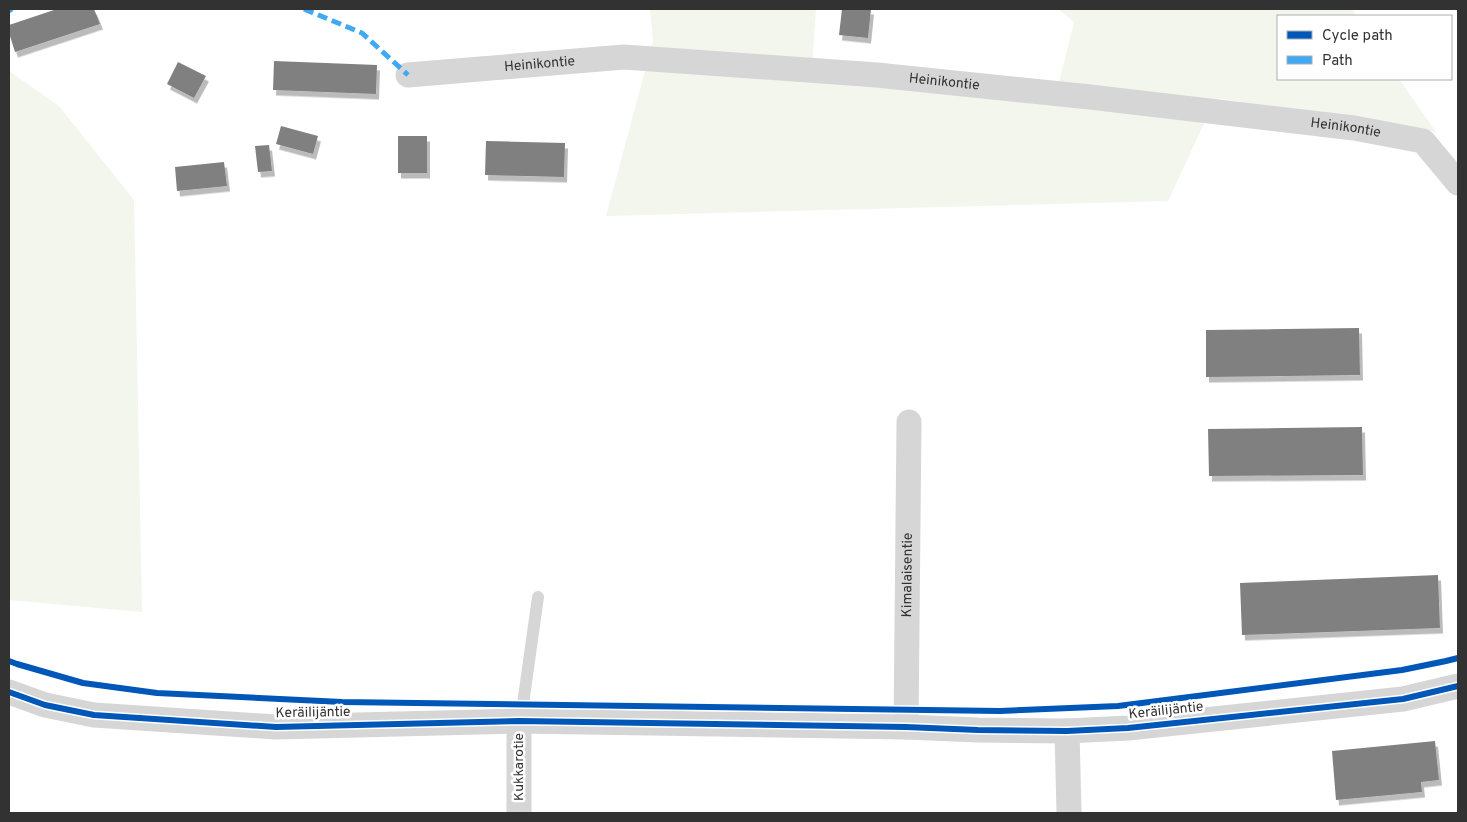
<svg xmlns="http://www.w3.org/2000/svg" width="1467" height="822" viewBox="0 0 1467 822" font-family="Overpass,sans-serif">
<defs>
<filter id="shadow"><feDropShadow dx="3" dy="5.5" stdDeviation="0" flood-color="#0004"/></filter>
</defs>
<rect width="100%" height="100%" fill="#fff"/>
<path fill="#f2f6ed" d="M650 9H816L811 80 1058 86 1074 22 1058 9H1354L1355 16H1278V79H1399L1436 132 1216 98 1168 201 606 216 653 41Z
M9 71 59 106 134 200 142 612 9 600Z"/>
<path fill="#808080" filter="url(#shadow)" d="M57 9H94L100 24 15 52 9 33V25Z
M842 9H871L868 38 839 35Z
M274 61 377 65 376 94 273 90Z
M178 62 206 76 194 98 167 84Z
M281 126 318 136 313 154 276 144Z
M398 136H427V173H398Z
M486 141 565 143 564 177 485 175Z
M269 145 272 171 258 172 255 146Z
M224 162 227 186 177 191 175 167Z
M1359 328 1360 375 1206 377V330Z
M1362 427 1363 475 1209 476 1208 429Z
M1438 575 1440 628 1242 635 1240 583Z
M1435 741 1439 780 1421 782 1422 792 1336 800 1332 751Z"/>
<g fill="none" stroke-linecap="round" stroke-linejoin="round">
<path stroke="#d6d6d6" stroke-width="12" d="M519 721 523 704 538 597"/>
<g stroke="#d6d6d6" stroke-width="25">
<path id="s1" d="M408 75 624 57 877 75 1090 97 1354 128 1423 141 1458 183"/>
<path d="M9 692 45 705 94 715 276 727 519 721 906 727 978 730 1067 731 1128 728 1403 699 1458 686"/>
<path d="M519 721V813"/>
<path id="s2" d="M906 727 909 422"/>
<path d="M1067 731 1069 813"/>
</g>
<path stroke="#3fa9f5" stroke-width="5" stroke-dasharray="10 5" stroke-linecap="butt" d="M304 9 362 33 408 75
M9 11 12 9"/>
<defs>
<path id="cycleway" d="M9 661 17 664 83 683 157 693 342 702 1000 711 1118 706 1402 670 1446 661 1458 658
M9 692 45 705 94 715 276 727 519 721 906 727 978 730 1067 731 1128 728 1403 699 1458 686"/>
</defs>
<use href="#cycleway" stroke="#fff" stroke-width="9"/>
<use href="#cycleway" stroke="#0057b8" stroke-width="6"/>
</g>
<g text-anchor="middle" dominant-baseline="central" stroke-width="5" stroke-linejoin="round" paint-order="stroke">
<g font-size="14" fill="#323232" stroke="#fff">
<text stroke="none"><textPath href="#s1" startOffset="132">Heinikontie</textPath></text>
<text stroke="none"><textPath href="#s1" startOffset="538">Heinikontie</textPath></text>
<text stroke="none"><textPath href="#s1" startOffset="942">Heinikontie</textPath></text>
<text stroke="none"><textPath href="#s2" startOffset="152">Kimalaisentie</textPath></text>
<text transform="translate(1166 711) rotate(-6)">Keräilijäntie</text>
<text transform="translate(313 713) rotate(-1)">Keräilijäntie</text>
<text transform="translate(519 767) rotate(-90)">Kukkarotie</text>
</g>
</g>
<rect width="1467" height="822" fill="none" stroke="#323232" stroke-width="20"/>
<rect x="1277" y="15" width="175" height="65" fill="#ffffff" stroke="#adadad"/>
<rect x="1287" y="31" width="25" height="8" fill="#0057b8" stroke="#adadad"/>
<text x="1322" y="40" font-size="15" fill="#323232">Cycle path</text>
<rect x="1287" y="56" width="25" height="8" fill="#3fa9f5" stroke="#adadad"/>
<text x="1322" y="65" font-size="15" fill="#323232">Path</text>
</svg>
